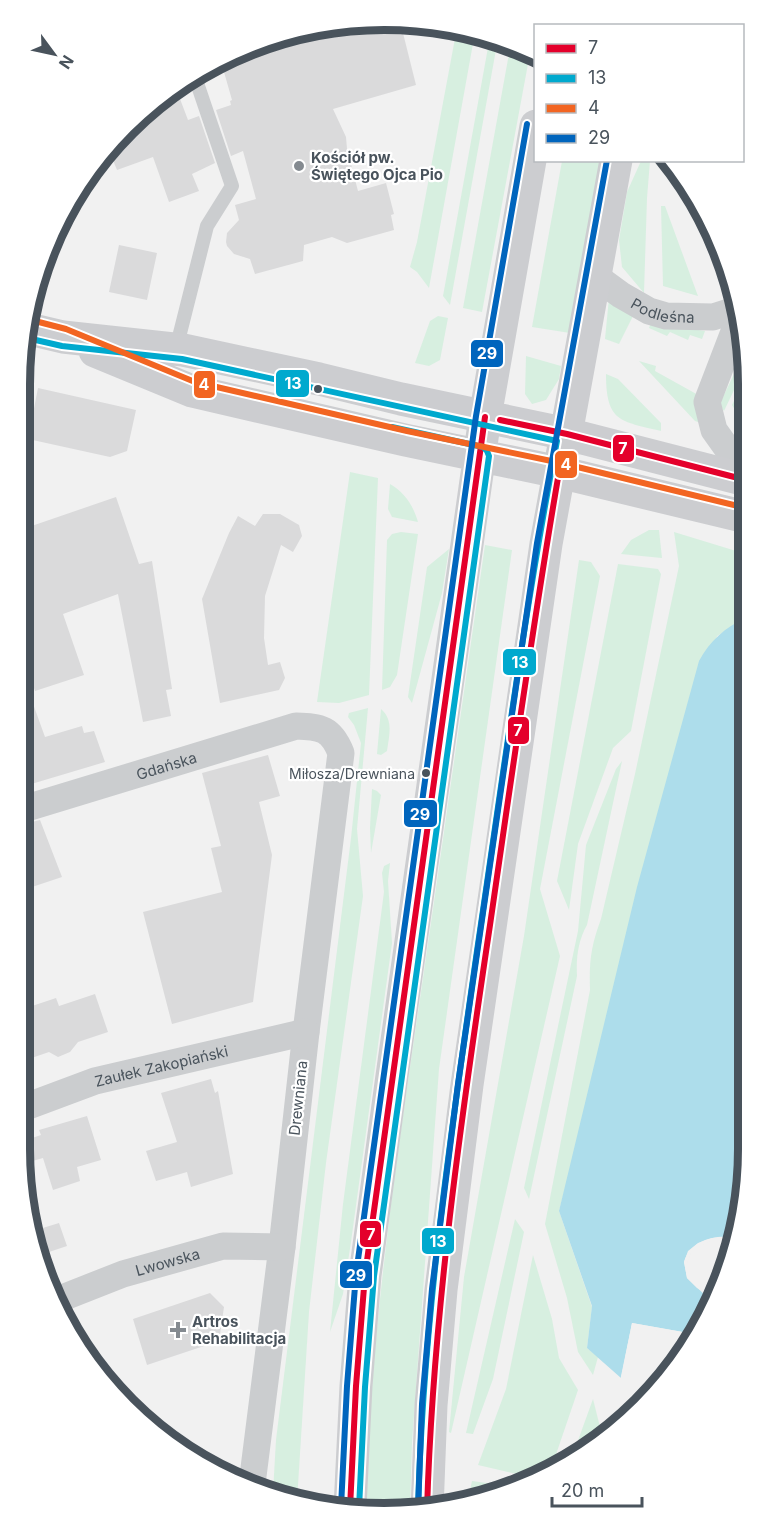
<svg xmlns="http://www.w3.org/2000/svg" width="768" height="1533" viewBox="0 0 768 1533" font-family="Inter,sans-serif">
<rect width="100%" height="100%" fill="#f1f1f1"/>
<path fill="#d7efe0" d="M456 33 474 38 429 288 417 272 410 267 417 242Z
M489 42 497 44 450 305 443 296Z
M510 48 530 53 482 312 463 308Z
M562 161H600L570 333 532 327Z
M641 161H650L647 198 644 293 622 267 619 240 627 192Z
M661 206H665L698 296 663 286Z
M609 298 633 316 619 344 605 339Z
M438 316 448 318 440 360 429 366 415 363 430 321Z
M651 323 705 331 702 339 690 335 688 340 670 332 667 336 649 328Z
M745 351V367L724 411 720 405 722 399Z
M526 356 561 366 559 379 546 400 532 404 525 394Z
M639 361 656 366 655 371 700 396 704 424 695 421Z
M606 374 618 379 661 423V431C620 421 606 422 606 374Z
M745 378 746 428 732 405Z
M350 472 378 478 369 695 339 703 317 702Z
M390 484C405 493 413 505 418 522L392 517 388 509Z
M649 530H659L662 558 621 554 631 540Z
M401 532 418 534 397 675 390 687 382 690 387 540 392 534Z
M674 532 746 554V618L717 636 559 1211 592 1307 587 1348 598 1357 593 1375 578 1352 567 1298 545 1224 590 990C589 961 591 946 601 919L635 774 679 566Z
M485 545 512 550 439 1069 412 1443 410 1510 366 1508C370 1337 395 1168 420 999 442 848 463 697 485 545Z
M449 549 442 593 412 703 408 697 427 567Z
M579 560 591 562 600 576 540 889 560 956 451 1433 449 1432 464 1277 524 936Z
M618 564 658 569 661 574 631 731 613 748 578 844 569 910 557 881Z
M368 708 357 829 363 896 326 1163 309 1312 297 1501 273 1492 276 1440 351 838 361 743 354 725 348 717 349 713Z
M381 709C394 720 389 736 387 751L381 755 377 754Z
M622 761 587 925C578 941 576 958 577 976L529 1199 524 1188 578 931 586 845 616 769Z
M372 789 377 791 381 795 371 853 370 828Z
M390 863 388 881 392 943 351 1242 343 1294 330 1332 343 1204 384 892 382 873 384 866Z
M515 1219 524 1232 493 1379 473 1434 466 1433Z
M533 1255 552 1319 559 1358 578 1390 550 1472 545 1476 528 1481 529 1477 478 1465 506 1389Z
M593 1399 602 1435 572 1457Z
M472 1481 494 1484 502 1489 468 1499Z"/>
<path fill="#adddeb" d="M746 618 747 1004 745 1017 747 1026 748 1172 731 1237C711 1235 690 1242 684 1262L687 1278 706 1296 714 1299 711 1310 694 1334 632 1323 621 1378 587 1348 592 1306 559 1211 637 887 699 661C710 641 725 627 746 618Z"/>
<path fill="#f1f1f1" d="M731 1237 730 1240 712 1241 699 1246 691 1253 687 1263 690 1276 699 1286 715 1296 714 1299 697 1288 687 1278 684 1262 688 1251 698 1243 712 1238Z
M632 1323 694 1334 692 1337 634 1326 624 1379 620 1381Z"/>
<path fill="#dadadb" d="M400 21 416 85 333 109 346 137 347 149 358 191 386 183 394 214 391 215 394 230 347 243 332 237 304 245 303 261 255 274 250 259 234 254 227 246 226 242 227 233 239 220 235 205 256 199 243 151 231 156 216 110 231 105 230 101 232 100 222 65 267 39Z
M177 91 188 120 199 116 215 163 192 174 199 191 169 202 153 157 117 170 110 153 143 110Z
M119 245 157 253 147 300 109 292Z
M38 388 136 410 127 451 110 457 28 439Z
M116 497 139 564 152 561 172 689 166 690 171 716 143 722 118 594 63 614 84 675 35 691 20 647V530Z
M263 514H280L299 525 302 536 293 552 281 545 265 596 264 638 268 665 280 662 285 678 279 690 220 703 202 599 229 533 238 516 255 526Z
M23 676 45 737 82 726 84 733 94 731 105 762 28 785 20 762V677Z
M268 755 280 796 259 802 272 855 253 1002 172 1024 143 912 222 892 211 848 221 846 202 773Z
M40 820 62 877 29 888 20 864V825Z
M95 994 108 1032 78 1042 70 1052 58 1057 49 1052 20 1062V1010L56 998 59 1006Z
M211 1079 215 1093 218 1091 233 1174 191 1187 187 1172 156 1181 146 1151 177 1142 161 1093Z
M87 1116 101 1160 77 1167 80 1181 53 1190 43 1158 22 1164 20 1142 41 1135 39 1130Z
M59 1223 67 1246 37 1256 33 1231Z
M210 1293 224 1307 219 1341 147 1365 133 1319Z"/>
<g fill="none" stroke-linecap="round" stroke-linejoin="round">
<path stroke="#cbcdcf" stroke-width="14" d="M176 349 207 226 232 186 196 80"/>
<g stroke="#cbcdcf" stroke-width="27">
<path id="s1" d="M595 276 621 295 649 311 666 316 713 317 738 309"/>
<path d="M740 316 707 402 714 430 746 475"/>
<path id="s2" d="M20 810 296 726C321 727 331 728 341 753L306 1032 282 1247 252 1484"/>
<path id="s3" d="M20 1109 95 1081 306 1032"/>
<path id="s4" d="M57 1300 123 1274 223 1246 282 1247"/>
</g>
<path stroke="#cccdd0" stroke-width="33" d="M29 329 63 337 183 350 319 379 401 399 567 434 746 480
M95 351 192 391 405 440 559 472 746 517
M350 1508 356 1386 365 1275 392 1076 485 417 536 126
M427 1510 431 1405 441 1290 467 1085 546 544 616 160"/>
<defs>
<path id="bus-1" d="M500 420 567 434 746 480
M350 1508 356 1386 365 1275 485 417
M427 1510C433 1313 461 1119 490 925 512 774 533 622 559 472"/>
<path id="bus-2" d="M27 338 62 346 182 359 557 441C525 608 503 776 478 944 451 1132 423 1319 418 1510
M359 1508 365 1387 374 1276 489 456 487 451 483 447 392 427"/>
<path id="bus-3" d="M31 320 66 329 195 382 407 431 561 463 746 508"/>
<path id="bus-4" d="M341 1507 347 1386 356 1274 476 416 527 124
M418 1510 422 1404 432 1289 458 1084 537 543 607 160"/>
</defs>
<use href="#bus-1" stroke="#fff" stroke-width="10"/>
<use href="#bus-2" stroke="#fff" stroke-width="10"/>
<use href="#bus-3" stroke="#fff" stroke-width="10"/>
<use href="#bus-4" stroke="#fff" stroke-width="10"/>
<use href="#bus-1" stroke="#e4002b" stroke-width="6"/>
<use href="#bus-2" stroke="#00a9ce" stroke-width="6"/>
<use href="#bus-3" stroke="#f26522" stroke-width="6"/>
<use href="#bus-4" stroke="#0065bd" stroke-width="6"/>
</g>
<g fill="#848a90" stroke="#fff" stroke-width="2">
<circle cx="299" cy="166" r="6"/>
<path d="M175 1321h6v6h6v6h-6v6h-6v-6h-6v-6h6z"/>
</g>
<g fill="#49535c" stroke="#fff" stroke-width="2">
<circle cx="318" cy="389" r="5"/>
<circle cx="426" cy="773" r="5"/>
</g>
<g text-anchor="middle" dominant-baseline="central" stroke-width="4.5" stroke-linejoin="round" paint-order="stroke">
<g font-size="14" fill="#49535c" stroke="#fff" text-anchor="end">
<text x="415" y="773">Miłosza/Drewniana</text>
</g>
<g font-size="15" font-weight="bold" fill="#49535c" stroke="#fff" text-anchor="start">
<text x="311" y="157">Kościół pw.<tspan x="311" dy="17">Świętego Ojca Pio</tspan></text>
<text x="192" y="1321">Artros<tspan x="192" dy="17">Rehabilitacja</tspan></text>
</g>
<g font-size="15" fill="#49535c" stroke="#fff">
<text stroke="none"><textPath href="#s1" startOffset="78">Podleśna</textPath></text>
<text stroke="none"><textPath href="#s2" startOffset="153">Gdańska</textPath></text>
<text stroke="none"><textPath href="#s3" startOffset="148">Zaułek Zakopiański</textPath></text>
<text transform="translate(298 1098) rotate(-84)">Drewniana</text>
<text stroke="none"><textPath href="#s4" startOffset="117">Lwowska</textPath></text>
</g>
</g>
<path d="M0 0H768V1533H0ZM384 30H384A354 354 0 0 1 738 384V1149A354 354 0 0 1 384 1503H384A354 354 0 0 1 30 1149V384A354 354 0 0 1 384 30Z" fill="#fff" fill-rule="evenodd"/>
<path fill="none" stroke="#49535c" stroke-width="8" d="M384 30H384A354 354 0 0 1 738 384V1149A354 354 0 0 1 384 1503H384A354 354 0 0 1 30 1149V384A354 354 0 0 1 384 30Z"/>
<g stroke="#fff" stroke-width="2">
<rect x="470" y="339" width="34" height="29" rx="6" fill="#0065bd"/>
<rect x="275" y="369" width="35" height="29" rx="6" fill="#00a9ce"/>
<rect x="193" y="370" width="23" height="29" rx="6" fill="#f26522"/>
<rect x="612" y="434" width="23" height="29" rx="6" fill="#e4002b"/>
<rect x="554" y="450" width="24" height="29" rx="6" fill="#f26522"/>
<rect x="502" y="648" width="35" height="28" rx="6" fill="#00a9ce"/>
<rect x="507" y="716" width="23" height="29" rx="6" fill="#e4002b"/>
<rect x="403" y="799" width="35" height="29" rx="6" fill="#0065bd"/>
<rect x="359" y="1220" width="23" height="28" rx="6" fill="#e4002b"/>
<rect x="421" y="1227" width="34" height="28" rx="6" fill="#00a9ce"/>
<rect x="339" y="1260" width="34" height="29" rx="6" fill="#0065bd"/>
</g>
<g font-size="16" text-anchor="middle" font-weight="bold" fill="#fff">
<text x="487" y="359">29</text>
<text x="293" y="389">13</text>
<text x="204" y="390">4</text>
<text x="623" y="454">7</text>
<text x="566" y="470">4</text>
<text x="520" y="668">13</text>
<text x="518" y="736">7</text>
<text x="420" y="820">29</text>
<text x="371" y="1240">7</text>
<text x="438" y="1247">13</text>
<text x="356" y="1281">29</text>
</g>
<rect x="534" y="24" width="210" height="138" fill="#ffffff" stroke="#b6babe" stroke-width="1.5"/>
<rect x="546" y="44" width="30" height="9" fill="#e4002b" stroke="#b6babe" stroke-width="1.5"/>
<text x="588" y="54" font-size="18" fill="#49535c">7</text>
<rect x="546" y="74" width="30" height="9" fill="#00a9ce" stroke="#b6babe" stroke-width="1.5"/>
<text x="588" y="84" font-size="18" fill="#49535c">13</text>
<rect x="546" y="104" width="30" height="9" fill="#f26522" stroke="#b6babe" stroke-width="1.5"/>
<text x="588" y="114" font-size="18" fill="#49535c">4</text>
<rect x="546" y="134" width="30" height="9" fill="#0065bd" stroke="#b6babe" stroke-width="1.5"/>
<text x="588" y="144" font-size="18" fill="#49535c">29</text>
<g transform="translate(54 54) rotate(123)" stroke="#ffffff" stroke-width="4.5" paint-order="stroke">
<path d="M0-4.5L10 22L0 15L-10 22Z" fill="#49535c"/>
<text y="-9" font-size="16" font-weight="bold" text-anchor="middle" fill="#49535c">N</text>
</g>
<path d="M552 1497v9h90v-9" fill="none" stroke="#49535c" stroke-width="3"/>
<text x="561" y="1497" font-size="18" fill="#49535c" stroke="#ffffff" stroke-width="4.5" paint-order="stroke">20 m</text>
</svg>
